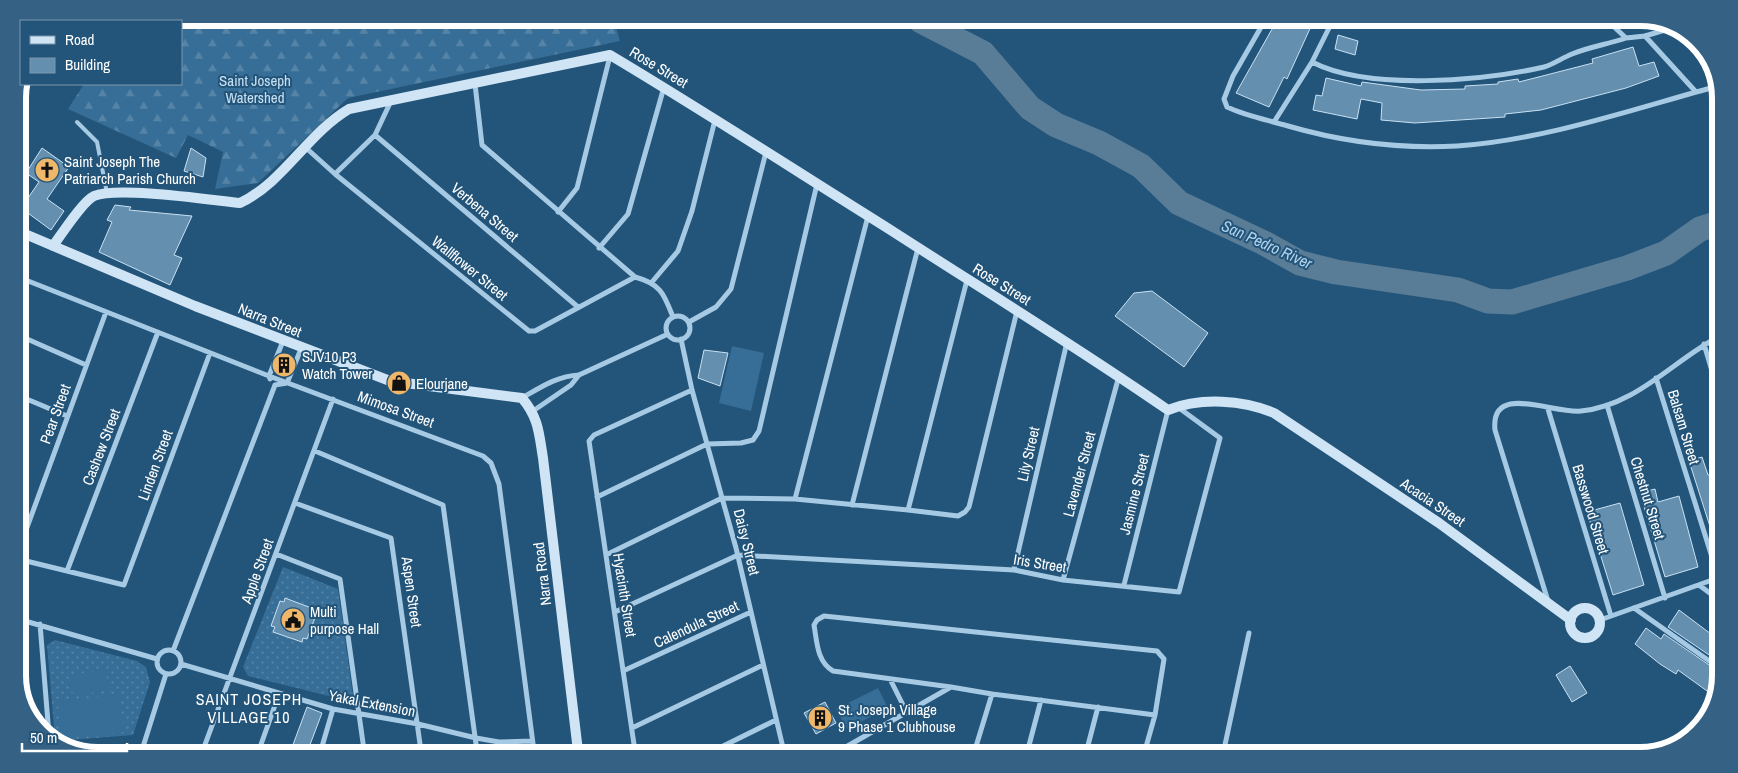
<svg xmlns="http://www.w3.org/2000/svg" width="1738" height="773" viewBox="0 0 1738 773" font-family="'Archivo Narrow',sans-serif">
<defs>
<pattern id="grass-dots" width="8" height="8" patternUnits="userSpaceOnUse" patternTransform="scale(1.25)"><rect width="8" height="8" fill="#376e97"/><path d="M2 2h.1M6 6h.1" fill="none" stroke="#5584a7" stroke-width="1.8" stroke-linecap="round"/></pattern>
<pattern id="forest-firs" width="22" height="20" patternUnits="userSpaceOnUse" patternTransform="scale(1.25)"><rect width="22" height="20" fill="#376e97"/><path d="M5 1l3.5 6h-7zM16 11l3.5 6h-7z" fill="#5584a7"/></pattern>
</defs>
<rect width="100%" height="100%" fill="#235479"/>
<path fill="url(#grass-dots)" d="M283 567 338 589 353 696 345 700 248 676 243 667Z
M55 640 137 661 146 667 150 682 133 735 57 741 55 739 47 645Z"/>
<path fill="url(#forest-firs)" d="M124 18H305L322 23 335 18 614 20 620 41 348 98 258 183 215 189 223 152 188 135 176 158 68 109 84 84H181V21H122Z"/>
<path fill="#376e97" d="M732 346 764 353 751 411 719 403Z
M106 670 109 690 73 696 70 675Z
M878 688 888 708 847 729 836 709Z
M120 695 124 732 62 738 58 701Z"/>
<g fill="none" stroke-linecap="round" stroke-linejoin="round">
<path stroke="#597d97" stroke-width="25" d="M921 21 983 53 1030 108 1056 125 1099 143 1141 166 1179 203 1264 243 1300 263 1336 272 1458 290 1488 301 1512 302 1627 268 1666 253 1700 229 1719 223"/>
</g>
<path fill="#658faf" stroke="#c8e1f3" d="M1276 22H1313L1287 79 1284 77 1269 107 1236 93Z
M1338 35 1358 41 1355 55 1335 49Z
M1633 47 1639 66 1654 62 1659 76 1626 88 1541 110 1505 114V117L1415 123 1381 120 1382 103 1361 99 1357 119 1313 110 1316 95 1322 96 1326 78 1361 86 1362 82 1421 90 1465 89V86L1498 84V82L1518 79 1519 82 1593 63 1592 59Z
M42 148 69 167 47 199 64 211 51 230 21 208 39 182 26 173Z
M191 148 206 158 203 177 184 171Z
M115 205 131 207 129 210 192 216 174 255 182 258 170 285 99 252 112 222 107 220Z
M1152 291 1208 333 1184 367 1115 316 1134 293Z
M704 350 728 353 720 386 698 378Z
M1702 457 1708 475 1717 473 1716 539H1714L1689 461Z
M1655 489 1658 502 1679 496 1698 567 1665 577 1640 493Z
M1620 503 1644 585 1613 595 1587 512Z
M285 598 314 609 312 613 316 615 307 639 303 638 302 642 273 632 275 627 271 626 280 601 284 602Z
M1679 610 1715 637V659L1668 627Z
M1646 628 1661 639 1664 634 1715 669 1714 696 1678 670 1676 674 1660 664 1635 644Z
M1570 666 1587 693 1572 702 1556 675Z
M825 702 836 723 816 734 804 713Z
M307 707 322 713 308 750H291Z"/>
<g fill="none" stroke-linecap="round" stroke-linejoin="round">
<path stroke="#a6cae4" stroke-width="4" d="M77 122 97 142 107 193"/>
<path stroke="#a6cae4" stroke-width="5" d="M1264 22 1233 76 1224 99 1227 107C1246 116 1268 120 1288 126 1343 142 1400 149 1457 146 1545 140 1633 109 1718 86
M1611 24 1626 38 1645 36 1675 27
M1645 36 1696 92
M1312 62 1332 22
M475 84 482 145 635 277C661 284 664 294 673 317
M1274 122 1312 62C1368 91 1483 81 1544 67 1554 64 1562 58 1572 54 1589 47 1609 44 1626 38
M375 135 578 307
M305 147 335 174 529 331H535L635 277
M335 174 375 135 391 101
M558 212 577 188 610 56
M599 248 628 214 664 87
M18 277 269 376 483 456 491 463 499 484 534 751
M967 280 908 510 958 516 965 512 969 507 1017 311
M652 282 678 251 692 211 715 120
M666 328a12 12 0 1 1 24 0a12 12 0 1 1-24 0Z
M689 322 716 307 731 289 766 152
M18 335 86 365
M681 339 692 390 736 548 784 752
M1704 344 1717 388
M1656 378 1716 570
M270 379 269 376 283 341
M275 385 287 383 301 349
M522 398C541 387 557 376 579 375L668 334
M1607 405 1665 598
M18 409 29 400 67 416
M1548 409 1611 616
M533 411 571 385 579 375
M315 451 443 505 477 751
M597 497 707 444 741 443 753 440 759 431 817 184
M795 499 868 216
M295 503 391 538 421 751
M852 505 918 248
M18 552 106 312
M276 554 340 579 364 750
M606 555 722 498 795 499 908 510
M18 559 124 585 210 353
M1014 570 1067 342
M67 571 158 332
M1063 580 1119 376
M1124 585 1168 410
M1699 585 1715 597
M1548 601 1495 430C1490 382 1553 414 1581 411 1635 406 1673 361 1718 337
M1634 608 1715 665
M615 612 738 555 1014 570 1063 580 1179 592 1220 438 1179 408
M18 619 157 659
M1600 620 1715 579
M40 624 49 735
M157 662a12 12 0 1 1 24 0a12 12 0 1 1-24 0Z
M173 651 275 385
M181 664 333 709 418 724 476 738 499 742 532 741
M623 671 751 612
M890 679 907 713
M951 687 833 671C817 662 817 642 814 625L817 620 824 616 1157 651 1164 659 1155 715
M632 728 763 665
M142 750 166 674
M203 750 333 399
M259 750 279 694
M321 750 333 709
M635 751 589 441 594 435 692 390
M711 752 776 720
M837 752 951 687 992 694 1155 715 1144 754
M974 753 992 694
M1027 753 1041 700
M1086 753 1098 707
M1223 754 1249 633"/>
<path stroke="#cfe4f4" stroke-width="10" d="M18 231 195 306 390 381 522 398C539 418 539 434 543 458L578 751
M53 246C61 235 83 201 94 196 117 186 211 200 240 203 284 182 307 134 349 109L610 55C704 111 796 171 889 229 982 289 1077 347 1168 410 1201 397 1243 400 1274 413L1439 523 1571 620
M1570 623a15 15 0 1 1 30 0a15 15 0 1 1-30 0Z"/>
</g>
<defs>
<symbol id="church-disc" viewBox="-11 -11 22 22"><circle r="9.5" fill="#efb769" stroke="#235479"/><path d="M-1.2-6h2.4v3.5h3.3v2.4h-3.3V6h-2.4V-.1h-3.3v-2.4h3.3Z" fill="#111"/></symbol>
<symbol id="building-disc" viewBox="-11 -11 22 22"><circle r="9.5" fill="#efb769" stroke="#235479"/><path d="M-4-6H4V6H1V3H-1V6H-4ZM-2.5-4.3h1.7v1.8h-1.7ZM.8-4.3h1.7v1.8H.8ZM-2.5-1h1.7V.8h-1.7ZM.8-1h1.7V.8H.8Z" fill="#111"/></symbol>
<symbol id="shop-disc" viewBox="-11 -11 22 22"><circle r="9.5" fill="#efb769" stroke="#235479"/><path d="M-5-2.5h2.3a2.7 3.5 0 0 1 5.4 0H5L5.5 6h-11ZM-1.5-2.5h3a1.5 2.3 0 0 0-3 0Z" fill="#111"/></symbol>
<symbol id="civic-disc" viewBox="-11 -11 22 22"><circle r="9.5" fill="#efb769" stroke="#235479"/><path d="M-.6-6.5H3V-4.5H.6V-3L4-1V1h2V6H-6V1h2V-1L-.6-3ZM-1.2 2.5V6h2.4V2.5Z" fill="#111"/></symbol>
</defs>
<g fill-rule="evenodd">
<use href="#church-disc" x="33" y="156" width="28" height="28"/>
<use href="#building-disc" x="270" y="351" width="28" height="28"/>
<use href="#shop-disc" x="385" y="369" width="28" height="28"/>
<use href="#civic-disc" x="279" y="606" width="28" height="28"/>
<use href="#building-disc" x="806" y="704" width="28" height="28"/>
</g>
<g text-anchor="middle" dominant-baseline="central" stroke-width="4" stroke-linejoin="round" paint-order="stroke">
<g font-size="15" fill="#fff" stroke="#235479">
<text transform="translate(659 67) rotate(31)">Rose Street</text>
<text transform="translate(485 212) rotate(40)">Verbena Street</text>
<text transform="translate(470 268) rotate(39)">Wallflower Street</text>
<text transform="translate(1002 284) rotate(32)">Rose Street</text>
<text transform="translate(270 320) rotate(22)">Narra Street</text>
<text transform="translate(396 409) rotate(20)">Mimosa Street</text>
<text transform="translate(55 414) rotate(-70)">Pear Street</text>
<text transform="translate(1684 427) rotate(73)">Balsam Street</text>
<text transform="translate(101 447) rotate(-69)">Cashew Street</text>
<text transform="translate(1028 454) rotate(-77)">Lily Street</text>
<text transform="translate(155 465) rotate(-70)">Linden Street</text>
<text transform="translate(1079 474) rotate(-75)">Lavender Street</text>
<text transform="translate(1134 494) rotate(-76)">Jasmine Street</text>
<text transform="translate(1648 498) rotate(73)">Chestnut Street</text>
<text transform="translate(1433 502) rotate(34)">Acacia Street</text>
<text transform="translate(1591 509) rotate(73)">Basswood Street</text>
<text transform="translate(747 542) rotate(76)">Daisy Street</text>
<text transform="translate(1040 563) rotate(9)">Iris Street</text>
<text transform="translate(257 571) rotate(-70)">Apple Street</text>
<text transform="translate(542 574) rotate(-97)">Narra Road</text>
<text transform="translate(412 592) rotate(82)">Aspen Street</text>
<text transform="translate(625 595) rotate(81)">Hyacinth Street</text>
<text transform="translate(696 624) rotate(-25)">Calendula Street</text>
<text transform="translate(372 703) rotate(11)">Yakal Extension</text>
</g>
<g font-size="15" fill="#c8e1f3" stroke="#235479">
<text x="255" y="80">Saint Joseph<tspan x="255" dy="17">Watershed</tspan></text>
</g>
<g font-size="15" fill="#fff" stroke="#235479" text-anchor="start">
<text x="64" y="161">Saint Joseph The<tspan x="64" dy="17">Patriarch Parish Church</tspan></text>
<text x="302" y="356">SJV10 P3<tspan x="302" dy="17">Watch Tower</tspan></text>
<text x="416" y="383">Elourjane</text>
<text x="310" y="611">Multi<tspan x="310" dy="17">purpose Hall</tspan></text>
<text x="838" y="709">St. Joseph Village<tspan x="838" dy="17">9 Phase 1 Clubhouse</tspan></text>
</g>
<g font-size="16" font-style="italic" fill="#b1d3ec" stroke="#235479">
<text transform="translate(1267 244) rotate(24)">San Pedro River</text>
</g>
<g font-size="16" letter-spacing="1" fill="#fff" stroke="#235479">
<text x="249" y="699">SAINT JOSEPH<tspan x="249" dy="18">VILLAGE 10</tspan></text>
</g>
</g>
<path d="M0 0H1738V773H0ZM98 26H1640A72 72 0 0 1 1712 98V675A72 72 0 0 1 1640 747H98A72 72 0 0 1 26 675V98A72 72 0 0 1 98 26Z" fill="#356284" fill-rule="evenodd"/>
<path fill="none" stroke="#fff" stroke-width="6" d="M98 26H1640A72 72 0 0 1 1712 98V675A72 72 0 0 1 1640 747H98A72 72 0 0 1 26 675V98A72 72 0 0 1 98 26Z"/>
<rect x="20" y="20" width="162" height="65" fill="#235479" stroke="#7b98af"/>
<rect x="30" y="36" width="25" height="8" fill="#cfe4f4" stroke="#7b98af"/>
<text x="65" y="45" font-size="15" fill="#ffffff">Road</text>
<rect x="30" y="58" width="25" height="15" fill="#658faf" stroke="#7b98af"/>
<text x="65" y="70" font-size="15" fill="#ffffff">Building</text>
<path d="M22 743v8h105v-8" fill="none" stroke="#ffffff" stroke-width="2.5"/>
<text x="30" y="743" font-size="15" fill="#ffffff" stroke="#235479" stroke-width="4" paint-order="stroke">50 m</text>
</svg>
